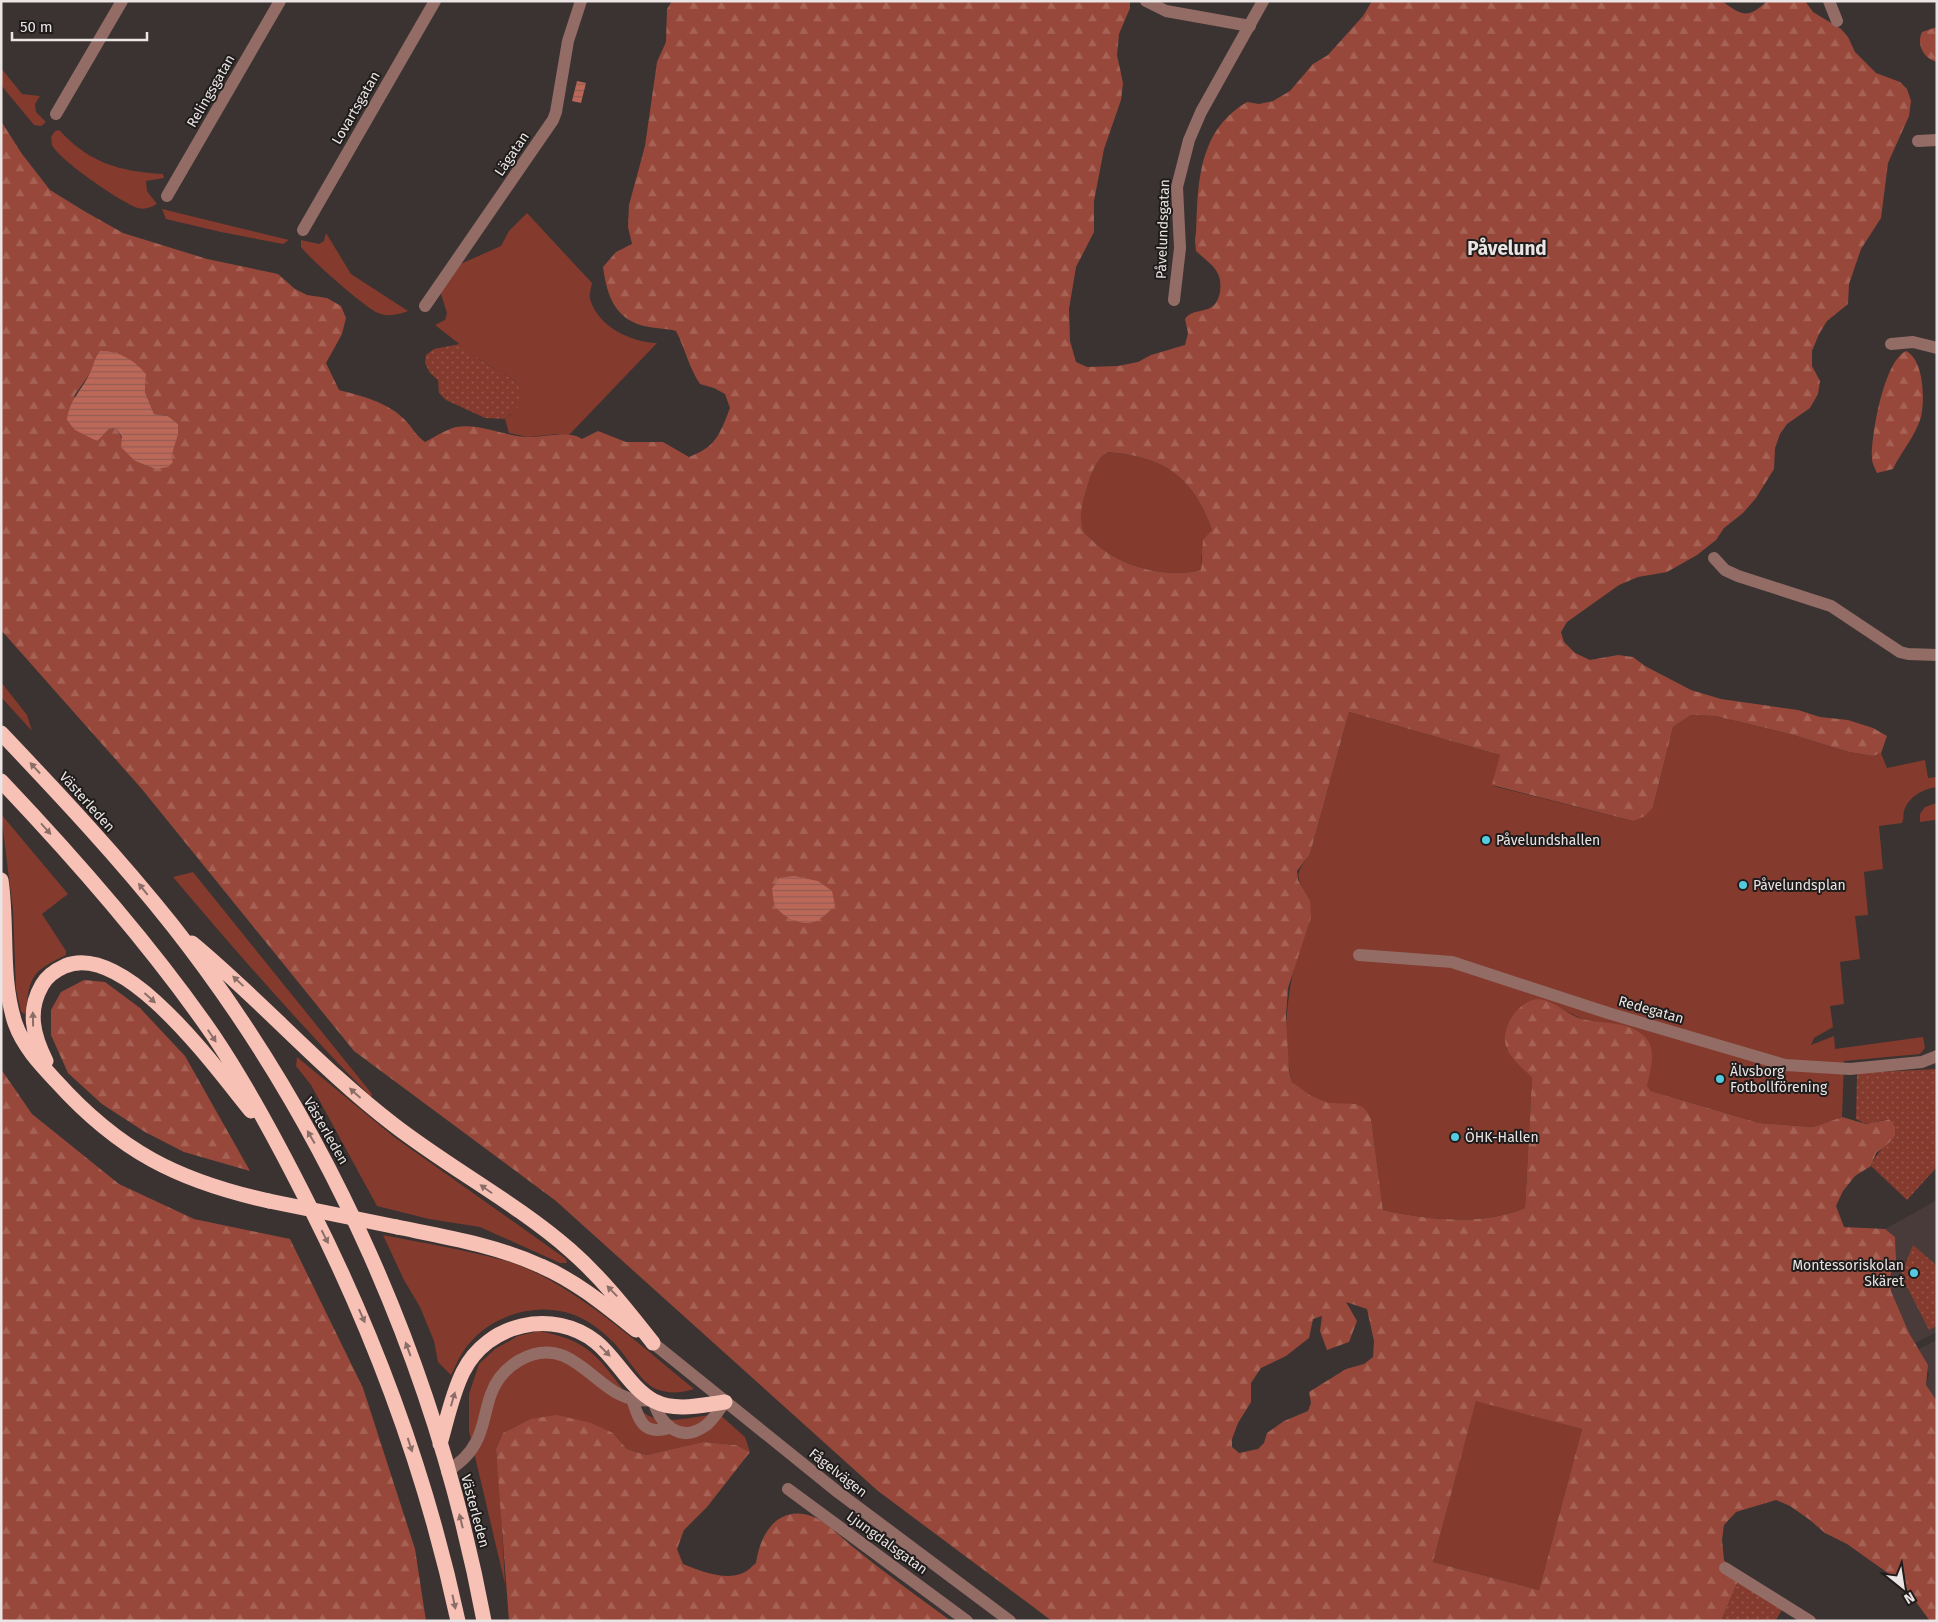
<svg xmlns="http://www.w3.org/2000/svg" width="1938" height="1622" viewBox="0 0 1938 1622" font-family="'Fira Sans',sans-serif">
<defs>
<pattern id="forest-firs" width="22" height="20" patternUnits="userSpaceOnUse" patternTransform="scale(1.25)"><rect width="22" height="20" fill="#98483a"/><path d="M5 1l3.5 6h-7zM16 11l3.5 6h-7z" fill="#a76256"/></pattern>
<pattern id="park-dots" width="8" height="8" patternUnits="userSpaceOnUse" patternTransform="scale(1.25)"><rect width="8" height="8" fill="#843a2d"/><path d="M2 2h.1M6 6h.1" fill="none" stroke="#96564b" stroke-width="1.8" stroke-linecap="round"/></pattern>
<pattern id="water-rules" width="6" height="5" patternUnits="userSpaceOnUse" patternTransform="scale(1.25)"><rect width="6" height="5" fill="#bc6859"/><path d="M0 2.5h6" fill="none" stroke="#935c52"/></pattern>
</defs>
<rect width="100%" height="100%" fill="#3a3332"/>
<path fill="#493b39" d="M1937 1200V1332L1915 1343 1909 1333 1891 1291 1890 1278 1896 1259 1895 1237 1885 1229Z
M1937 1340V1401L1926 1385 1929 1374 1919 1349Z"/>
<path fill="#843a2d" d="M1 68 22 94 40 96 35 104 36 112 46 122 41 126 34 125 1 85Z
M59 130C91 164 119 171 163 174L164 178 146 181 147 191 157 204C151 207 145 210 138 208 122 203 59 160 52 145 51 142 52 139 51 137L55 131Z
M162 209 289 240 283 244 221 232 166 219Z
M527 213 592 283C591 288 589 295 590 299 598 327 631 342 657 343L568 436 557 434 528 437 509 433 505 419 512 413 519 383 480 360 435 325 445 320 447 313 440 291 456 266 501 246 509 231Z
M326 233 351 274 408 311C397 315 388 317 378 313 364 307 310 259 301 247V240L319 244 324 241Z
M1107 452C1164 457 1192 475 1212 530L1201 557V570C1164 579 1116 566 1090 538 1088 536 1084 533 1083 530 1077 517 1083 500 1087 488 1091 473 1095 462 1107 452Z
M1 682 27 715 32 731 1 697Z
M1349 712 1500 755 1493 786 1633 821 1653 807 1673 727 1691 715 1715 716 1790 734 1849 752 1873 756 1881 753 1887 768 1925 760 1928 778 1937 777V787C1923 789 1909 796 1904 811 1903 815 1904 819 1902 823L1879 826 1883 869 1864 872 1868 915 1855 916 1860 959 1840 962 1844 1004 1830 1006 1833 1027 1814 1038 1811 1045 1834 1036 1835 1049 1923 1037 1925 1048 1920 1054 1844 1061 1842 1117 1813 1127 1759 1123 1651 1091 1647 1086 1639 1032 1624 1027 1582 1019 1543 1000 1506 1048 1532 1078 1525 1208C1481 1226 1427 1220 1383 1210L1371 1118C1355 1095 1347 1109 1325 1103 1313 1099 1301 1090 1292 1082 1276 1019 1296 961 1310 900 1296 876 1293 877 1310 854Z
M1937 803V834L1935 820 1920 822V814L1925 807Z
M1 814 68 894 42 914 66 951V955C33 971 29 975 26 1013L24 1014 21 1011 16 989 13 910Z
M193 872 372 1094 371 1097C302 1027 237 953 173 877Z
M297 1057 394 1137 566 1259 567 1263H560L480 1227 429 1219 377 1206 311 1085 296 1066Z
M383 1235C424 1243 466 1250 506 1261 570 1280 642 1347 694 1389 681 1393 669 1394 656 1389 640 1382 626 1354 612 1341 605 1334 594 1325 585 1320 547 1299 495 1311 468 1345 461 1353 456 1365 451 1375L438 1362 434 1341 420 1307 404 1280Z
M539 1331C584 1340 594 1351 621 1387 628 1397 637 1408 647 1415 667 1426 698 1415 719 1414L745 1437 750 1452 736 1445 703 1442 648 1455 627 1449 613 1433 530 1419 503 1433 496 1449 500 1488 505 1584 469 1431V1394L479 1364 495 1349 518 1336Z
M1476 1400 1582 1429 1539 1590 1433 1562Z"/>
<path fill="url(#forest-firs)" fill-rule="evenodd" d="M672 1H1130V8L1119 34 1117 55 1123 83 1121 100 1104 149 1094 201V232L1076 267 1069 309 1070 341 1076 362 1087 367 1118 366 1138 362 1151 355 1185 345 1188 333 1185 319C1192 309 1204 313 1213 306 1217 303 1219 297 1220 292 1223 270 1211 265 1196 251L1195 240C1197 229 1196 220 1197 209 1199 165 1207 125 1247 102L1259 104 1273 101 1290 91 1313 64 1328 55 1363 16 1372 1H1722C1742 16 1748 19 1767 1H1805L1813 12 1841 29 1848 37 1855 52 1876 73 1900 82 1907 89 1911 101 1909 116 1888 163 1881 218 1861 249 1849 284 1848 304 1827 321 1819 334 1812 351V366L1820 381 1818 394 1810 408 1787 424 1780 434 1775 448 1774 469 1756 498 1743 513 1724 528 1716 540 1697 555 1667 572 1638 577 1619 585 1567 622 1561 632 1564 642 1575 653 1590 660 1618 655 1633 657 1645 666 1691 690 1721 699 1798 710 1820 717 1848 720 1873 728 1887 736 1881 753 1873 756 1849 752 1790 734 1715 716 1691 715 1673 727 1653 807 1645 816 1633 821 1492 785 1500 755 1349 712 1310 854 1297 871 1298 880 1310 900 1311 917 1288 988 1286 1016 1289 1071 1292 1082 1311 1096 1328 1103 1356 1104 1364 1108 1371 1118 1383 1210C1427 1220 1482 1226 1525 1208L1532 1078C1524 1069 1512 1060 1507 1049 1498 1029 1521 994 1544 1000 1558 1004 1568 1015 1582 1019 1602 1024 1631 1021 1646 1038 1657 1051 1650 1071 1647 1086L1651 1091 1759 1123 1813 1127 1842 1117 1866 1124 1890 1119 1895 1126V1136L1888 1145 1876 1153 1871 1166 1855 1176 1843 1191 1836 1206 1844 1227 1885 1229 1895 1237 1896 1259 1890 1277 1891 1291 1909 1333 1928 1365 1926 1385 1937 1401V1621H1930L1902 1583 1847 1544 1825 1533 1810 1520 1790 1506 1776 1500 1736 1512 1724 1525 1722 1540 1724 1560 1739 1579 1721 1621H1052L878 1491 556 1201 354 1051 141 788 1 630V121L22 154 50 190 84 211 123 233 207 259 278 274 295 289 307 295 327 298 341 306 346 318 342 334 326 363 339 390C362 396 387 402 404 419 412 426 414 434 425 442 435 437 445 430 456 427 481 423 505 437 529 437 543 437 571 430 582 439L598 431 626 442H663L689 457C716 447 720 434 730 408L725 394 714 388 700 384C689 368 685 348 676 331 666 328 658 329 649 327 615 321 607 296 603 267L616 252 632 244 628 227 629 205 645 146 657 62 666 42 667 9ZM100 351C120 352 131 361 146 374L145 392 154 414 168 416 178 424C177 446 171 456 155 469L135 461 116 428 109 429 104 434 74 396 91 372ZM1107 452C1164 457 1192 475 1212 530L1203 540 1201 570C1164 579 1116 566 1090 538 1088 536 1084 533 1083 530 1078 517 1083 500 1087 488 1091 473 1095 462 1107 452ZM1346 1302 1367 1309 1374 1341 1373 1357 1364 1364 1346 1369 1309 1392 1311 1403 1308 1411 1284 1421 1267 1433 1264 1443 1258 1449 1239 1453 1232 1447V1439L1238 1423 1251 1402V1383L1261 1368 1286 1356 1309 1338 1313 1319 1322 1316 1320 1331 1327 1350 1349 1342 1357 1321ZM1476 1401 1582 1429 1539 1590 1433 1562Z
M1937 27V62C1924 59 1916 45 1922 32Z
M1906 351C1924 360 1925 399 1921 417 1916 435 1901 452 1893 469L1877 473C1875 468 1872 463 1872 459 1871 435 1884 361 1906 351Z
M84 980 105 982 140 1008 185 1056 250 1171 184 1152 145 1132 102 1104 68 1073 51 1035V1010L61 992Z
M1 1069 32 1114 119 1184 194 1219 290 1239 363 1388 415 1549 426 1621H2Z
M557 1415 591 1423 613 1433 627 1449 647 1455 703 1442 736 1445 750 1452 707 1507 684 1530 677 1549 683 1564C700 1571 725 1581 743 1573 748 1571 752 1566 756 1563 760 1533 779 1503 814 1517 825 1521 843 1539 853 1547 885 1573 918 1597 951 1621H509L496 1449 503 1433 530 1419Z"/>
<path fill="url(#park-dots)" d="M460 344 480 360 519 383 522 403 505 419 485 418 446 400 439 393 438 380 430 373 425 363 426 355 434 349Z
M1937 1069V1167L1907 1200 1871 1166C1878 1149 1885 1149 1895 1136V1126L1889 1119 1866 1124 1856 1119 1857 1073Z
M1913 1245 1935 1264 1937 1270V1326L1929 1330 1901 1275Z
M1739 1579 1782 1610 1775 1621H1721Z"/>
<path fill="url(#water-rules)" d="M577 81 586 83 581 103 572 101Z
M100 351C119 351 133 359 146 374L145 392 154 414 168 416 178 424V434L171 457 173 462 168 467 155 469 135 461 121 447 122 437 116 428 109 429 97 441 75 430 67 420C69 400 82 390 90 373 94 365 94 359 100 351Z
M794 876 818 881 832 891 835 906C828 912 819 922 809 923 797 924 780 915 775 905 773 901 773 893 772 889L779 878Z"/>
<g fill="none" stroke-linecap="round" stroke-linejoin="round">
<path stroke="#926c65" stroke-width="12" d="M1146 1 1166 11 1250 26
M1829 1 1837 21
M56 114 122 1
M1918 141 1937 140
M167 196 280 1
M303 230 435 1
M1174 300 1180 248 1177 187 1189 140 1201 112 1263 1
M425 306 553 120 556 112 568 41 581 1
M1891 344 1913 342 1937 348
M1714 558 1725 570 1738 576 1831 606 1900 652 1908 654 1937 655
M1359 955 1452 962 1608 1013 1785 1065 1850 1069 1922 1062 1937 1056
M653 1343 839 1493 1010 1621
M632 1399C639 1420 643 1436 669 1428
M447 1472C459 1463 469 1456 476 1442 484 1428 485 1410 491 1394 501 1366 534 1344 564 1356 597 1371 612 1405 653 1400 660 1424 680 1444 705 1426 713 1421 719 1409 725 1402
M788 1489 967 1621
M1725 1568 1810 1621"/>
<path stroke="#f8c1b6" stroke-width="15" d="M1 733C60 795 119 858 173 926 331 1127 437 1370 484 1621
M1 781C77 861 150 944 213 1035 250 1090 281 1149 311 1209 377 1340 427 1477 458 1621
M1 880C8 927 0 977 15 1023 23 1046 40 1064 56 1081 119 1151 178 1181 269 1201
M192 943C262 1001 322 1070 394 1125 451 1169 516 1203 570 1250 602 1278 627 1310 653 1343
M46 1061C33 1035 27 1011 42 985 47 976 56 970 65 966 126 941 217 1070 251 1111
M397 1227C446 1237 495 1245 541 1266 576 1281 606 1306 636 1330
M440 1444C447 1420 452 1394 463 1372 487 1323 553 1308 596 1342 617 1359 630 1388 654 1401 676 1412 702 1405 725 1402"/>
<path stroke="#f8c1b6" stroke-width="15" d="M269 1201 397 1227"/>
</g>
<defs><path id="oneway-solid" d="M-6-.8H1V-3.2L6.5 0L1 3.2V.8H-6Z" transform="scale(1.25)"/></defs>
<g fill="#8c6e68">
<use href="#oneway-solid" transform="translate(35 768) rotate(-133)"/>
<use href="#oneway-solid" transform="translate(46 829) rotate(48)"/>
<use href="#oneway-solid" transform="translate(143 889) rotate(-129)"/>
<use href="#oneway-solid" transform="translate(238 981) rotate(-137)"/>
<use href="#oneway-solid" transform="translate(150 998) rotate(42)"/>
<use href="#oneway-solid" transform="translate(33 1019) rotate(-91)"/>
<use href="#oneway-solid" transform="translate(212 1036) rotate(56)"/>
<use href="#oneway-solid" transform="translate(355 1093) rotate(-138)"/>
<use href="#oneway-solid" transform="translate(311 1137) rotate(-120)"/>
<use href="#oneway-solid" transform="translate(486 1189) rotate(-145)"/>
<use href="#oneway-solid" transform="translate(325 1237) rotate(63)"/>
<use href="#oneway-solid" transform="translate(612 1291) rotate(-134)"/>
<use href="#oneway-solid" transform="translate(362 1316) rotate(66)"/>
<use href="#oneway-solid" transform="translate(408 1349) rotate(-110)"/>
<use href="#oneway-solid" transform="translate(605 1351) rotate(45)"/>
<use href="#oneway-solid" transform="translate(453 1399) rotate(-74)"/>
<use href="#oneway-solid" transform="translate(410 1445) rotate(72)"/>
<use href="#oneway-solid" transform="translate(461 1521) rotate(-104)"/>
<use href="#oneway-solid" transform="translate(454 1602) rotate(78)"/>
</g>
<g fill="#55cadf" stroke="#1f1c1b" stroke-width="2">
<circle cx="1486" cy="840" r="5"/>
<circle cx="1743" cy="885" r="5"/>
<circle cx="1720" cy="1079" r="5"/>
<circle cx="1455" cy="1137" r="5"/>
<circle cx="1914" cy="1273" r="5"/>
</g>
<g text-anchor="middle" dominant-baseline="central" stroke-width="4" stroke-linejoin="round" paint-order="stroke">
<g font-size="14" fill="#eae5e4" stroke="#1f1c1b">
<text transform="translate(211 91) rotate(-60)">Relingsgatan</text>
<text transform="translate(356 108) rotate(-60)">Lovartsgatan</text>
<text transform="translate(512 154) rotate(-56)">Lägatan</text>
<text transform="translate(1163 229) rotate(-88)">Påvelundsgatan</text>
<text transform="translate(87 802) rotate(48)">Västerleden</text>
<text transform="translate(1651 1010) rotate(16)">Redegatan</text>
<text transform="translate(326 1131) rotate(60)">Västerleden</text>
<text transform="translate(838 1473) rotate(38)">Fågelvägen</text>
<text transform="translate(475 1511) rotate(75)">Västerleden</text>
<text transform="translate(887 1543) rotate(36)">Ljungdalsgatan</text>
</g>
<g font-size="14" fill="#eae5e4" stroke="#1f1c1b" text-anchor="start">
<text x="1496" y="840">Påvelundshallen</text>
<text x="1753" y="885">Påvelundsplan</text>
<text x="1730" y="1071">Älvsborg<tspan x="1730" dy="16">Fotbollförening</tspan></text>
<text x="1465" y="1137">ÖHK-Hallen</text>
<text x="1904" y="1265" text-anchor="end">Montessoriskolan<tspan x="1904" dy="16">Skäret</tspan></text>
</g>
<g font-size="19" font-weight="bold" fill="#eae5e4" stroke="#1f1c1b">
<text x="1507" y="248">Påvelund</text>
</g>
</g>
<rect width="1938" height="1622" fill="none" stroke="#eae5e4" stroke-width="5"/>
<g transform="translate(1903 1587) rotate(150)" stroke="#1f1c1b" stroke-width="4" paint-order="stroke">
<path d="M0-4L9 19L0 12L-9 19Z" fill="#eae5e4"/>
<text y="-8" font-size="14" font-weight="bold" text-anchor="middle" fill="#eae5e4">N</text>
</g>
<path d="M12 32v8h135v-8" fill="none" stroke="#eae5e4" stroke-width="2.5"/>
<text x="20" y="32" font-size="15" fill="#eae5e4" stroke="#1f1c1b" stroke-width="4" paint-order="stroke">50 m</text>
</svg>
